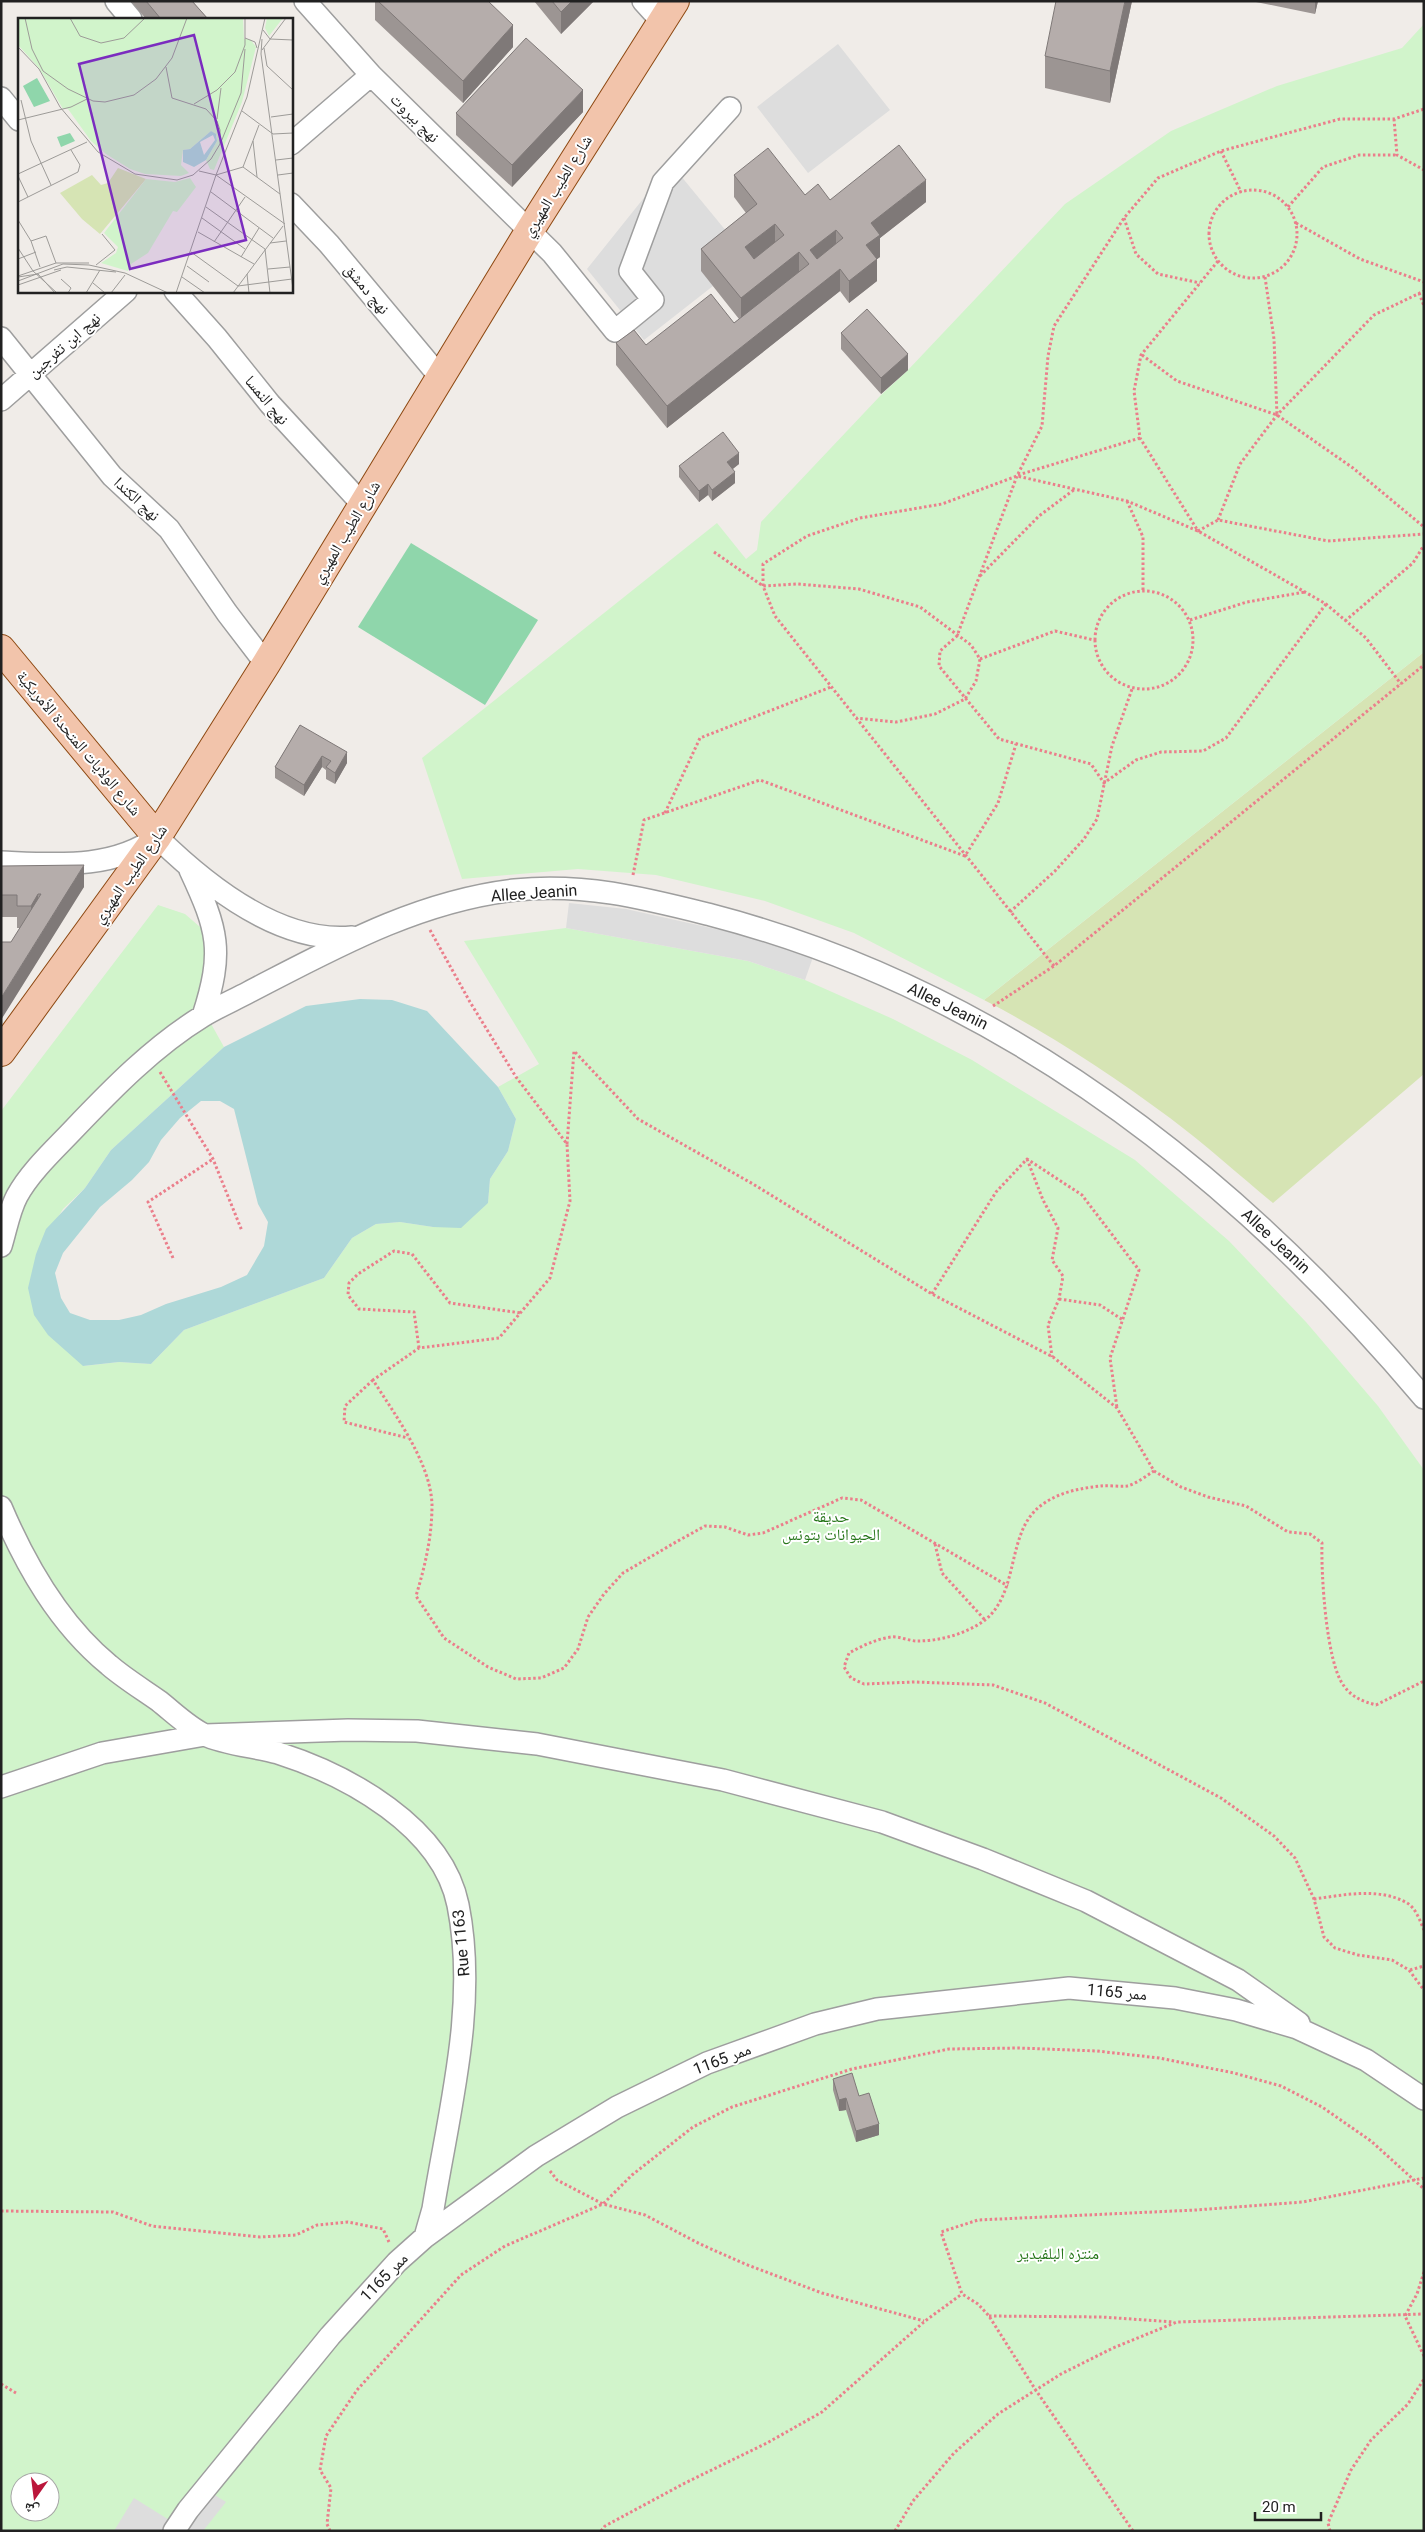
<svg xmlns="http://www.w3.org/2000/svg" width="1425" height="2532" viewBox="0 0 1425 2532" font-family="Roboto,'Noto Naskh Arabic',sans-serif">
<rect width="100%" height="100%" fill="#f0ece8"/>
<path fill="#d6e4b4" d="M1424 652V1074L1273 1203C1239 1175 1206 1145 1170 1118 1111 1074 1050 1034 984 1000Z"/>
<path fill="#d1f4cb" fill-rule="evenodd" d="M1424 24V652L984 1000 854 933 765 901 656 875 578 869 462 879 422 758 717 523 746 559 757 550 761 522 881 395 908 370 1065 204 1171 131 1277 86 1402 48Z
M158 905 185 914 207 933 211 968 200 1004 224 1047 111 1150 85 1188 63 1209 36 1254 84 1366 119 1362 151 1364 184 1330 324 1278 352 1238 376 1224 400 1222 433 1227 488 1203 490 1179 508 1151 516 1119 498 1087 539 1064 464 941 566 928 748 961 805 980 893 1019 972 1060 1135 1160 1229 1241 1306 1322 1378 1406 1424 1470V2531H1V1111ZM20 2482H50V2512H20Z"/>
<path fill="#8fd6ab" d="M411 543 538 620 485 705 358 627Z"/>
<path fill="#ddd" d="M838 44 890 110 808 173 757 107Z
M671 164 736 243 701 270 713 286 644 340 587 269Z
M569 903 626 909 756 938 813 957 805 980 748 961 566 928Z
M210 2492 226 2502 203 2531H114L134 2498 182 2528Z"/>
<path fill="#aed8d8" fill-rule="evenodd" d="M360 999 392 1000 427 1011 498 1087 516 1119 508 1151 490 1179 488 1203 461 1228 433 1227 400 1222 376 1224 352 1238 324 1278 184 1330 151 1364 119 1362 83 1366 48 1335 34 1315 28 1288 36 1254 46 1229 85 1188 111 1150 224 1047 306 1006ZM201 1101H220L234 1109 258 1204 268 1222 264 1246 247 1275 221 1287 166 1304 141 1315 119 1320H90L70 1313 61 1298 55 1273 63 1253 100 1207 132 1180 149 1162 161 1140 180 1118Z"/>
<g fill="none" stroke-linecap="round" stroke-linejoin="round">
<defs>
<path id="minor" d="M116 1 131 19
M305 1 371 75 552 253 615 331 653 300 630 271 663 182 730 108
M643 1 662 22
M1 98 19 120
M291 144 371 75
M291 204 329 244 440 377
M175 291 217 338 270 404 363 505
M1 338 112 476 169 529 227 613 266 664
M1 400 126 291
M1 862C55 864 112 870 157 837 206 885 279 944 352 937
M190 870C218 930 224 951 203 1016
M1 1246C6 1230 9 1211 17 1196 30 1172 54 1150 73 1130 112 1089 154 1046 203 1016 218 1007 234 1000 249 992 334 948 418 901 515 890 585 883 643 898 711 915 1000 990 1234 1173 1424 1398
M1 1507C26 1566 59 1624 109 1665 124 1678 142 1689 159 1701 173 1712 188 1727 205 1735 223 1744 257 1747 278 1753 347 1775 442 1826 458 1905 478 2005 449 2110 433 2209L425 2237
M1 1787 102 1753 205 1735 348 1730 417 1731 537 1744 723 1780 882 1822 983 1859 1086 1901 1238 1980 1299 2023
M174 2531 188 2510 330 2336 397 2262 425 2237 536 2156 617 2107 707 2063 815 2024 877 2009 1069 1988 1175 1998 1236 2010 1297 2028 1366 2060 1424 2099"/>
<path id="major" d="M1 649 157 837
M1 1052 157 837 266 664 530 230 675 1"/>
</defs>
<use href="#minor" stroke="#9e9e9e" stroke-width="24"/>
<use href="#major" stroke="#8d4811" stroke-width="30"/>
<path stroke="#eb7e8b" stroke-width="3" stroke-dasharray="2.5 2.5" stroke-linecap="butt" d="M1394 119 1397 155 1424 170
M1221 151 1241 192
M1209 234a44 44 0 1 1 88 0a44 44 0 1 1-88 0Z
M1288 207 1323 167 1359 155H1397
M1124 218 1136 254 1158 274 1200 283
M1296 223 1360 259 1424 282
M1218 261 1141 355 1134 391 1140 438 1198 531 1218 520 1328 541 1424 534
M1265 277 1274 339 1277 415
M1419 293 1424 306
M1142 355 1177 381 1277 415 1353 468 1424 527
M1018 475 1140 438
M1127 501 1143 537V590
M1218 520 1240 464 1277 415 1374 315 1424 291
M714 552 763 586 797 584 859 589 920 607 971 645 980 659 976 681 965 699 935 714 896 722 856 718
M980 576 1039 516 1075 489
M1095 640a49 49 0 1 1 98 0a49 49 0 1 1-98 0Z
M1326 604 1226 738 1203 751 1161 752 1136 760 1104 783 1091 764 999 739 939 666 940 651 957 636 1017 476 1042 426 1048 356 1054 326 1124 218 1158 178 1221 151 1340 119H1394L1424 109
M1190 620 1247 602 1305 592
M1345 621 1413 563 1424 545
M980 659 1055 631 1094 640
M665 813 700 738 831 687
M633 875 644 820 760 780 965 856 998 803 1016 744
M1010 912 1055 871 1084 839 1097 819 1112 746 1132 689
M430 930 470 1002 516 1077 567 1144 570 1201 550 1278 499 1338 419 1348 373 1380C395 1415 431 1463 432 1505 432 1537 425 1566 416 1596L444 1638 488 1667 516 1679 541 1678 564 1668 578 1649 588 1617 604 1594 623 1573 676 1542 705 1526 725 1527 748 1535 763 1533 842 1498 861 1500 1008 1586
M1054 966 775 616 763 586V564L807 536 860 518 942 504 1017 476 1127 501 1198 531 1326 604 1366 638 1401 684
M993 1006 1054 966 1424 665
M160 1072 213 1159 242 1231
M567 1144 574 1051 638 1119 753 1184 932 1294 1053 1357 1117 1408 1154 1471 1181 1487 1208 1497 1246 1506 1288 1532 1310 1534 1322 1543C1321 1573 1326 1663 1344 1686 1353 1698 1362 1701 1376 1705L1424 1681
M1027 1159 1043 1200 1058 1228 1052 1260 1063 1276 1059 1299 1048 1325 1052 1357
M173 1258 148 1202 213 1159
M932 1294 996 1192 1027 1159 1082 1195 1139 1270 1110 1358 1117 1408
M1059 1299 1100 1305 1123 1320
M419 1348 414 1312 359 1309 348 1295 349 1283 358 1274 394 1251 412 1254 450 1303 521 1313
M373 1380 345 1406 344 1422 408 1438
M1154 1471C1146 1476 1136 1484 1127 1486 1119 1487 1109 1485 1101 1486 1081 1488 1060 1492 1043 1504 1005 1530 1021 1591 985 1620 966 1634 940 1641 917 1641 909 1641 899 1636 891 1637 876 1639 862 1646 849 1653L844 1667 851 1678 864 1684 915 1682 993 1685 1045 1703 1221 1798 1274 1836 1295 1858 1314 1899 1324 1937 1335 1948 1358 1955 1392 1960 1409 1970 1424 1990
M935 1544 942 1573 985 1620
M1314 1899C1344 1895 1379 1887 1407 1903 1416 1908 1420 1921 1424 1930
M1410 1970 1424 1966
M550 2171 557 2180 603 2204 645 2215 700 2244 745 2264 822 2293 924 2321
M1 2211 113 2212 152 2226 260 2237 296 2235 317 2225 348 2222 383 2229 389 2242
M1424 2272 1417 2294 1405 2316 1424 2356
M989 2316 1102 2317 1174 2322
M1 2384 16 2393
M330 2531 327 2524 331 2488 320 2470 326 2436 357 2390 461 2275 505 2246 603 2204 632 2175 693 2127 732 2107 852 2069 949 2049 1019 2048 1097 2051 1159 2058 1234 2073 1281 2086 1322 2107 1371 2141 1424 2189
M601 2531 605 2526 685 2483 767 2443 822 2412 925 2321 962 2294
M895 2531 913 2501 954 2453 998 2414 1061 2374 1113 2348 1177 2322 1424 2314
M1133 2531 1035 2389 989 2316 978 2304 962 2294 941 2232 978 2220 1196 2210 1303 2202 1424 2178
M1330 2531 1328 2523 1351 2470 1371 2440 1408 2404 1424 2379"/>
<use href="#minor" stroke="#fff" stroke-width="21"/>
<use href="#major" stroke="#f2c4ab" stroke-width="28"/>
</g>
<path fill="#9c9593" d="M131 1H192L208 19H146Z
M375 1H488L513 47 463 103 375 20Z
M534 1H594L561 34Z
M1132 1 1110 103 1045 88V56Z
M1251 1H1318L1315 14Z
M583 112 512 187 456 135V113Z
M734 175 805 195 830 200 926 202 880 238V257L877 259V281L849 303 840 291 667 428 616 365V343L646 345 734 323 739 319 701 271V249L746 213 734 197Z
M841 333 908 370 881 394 841 349Z
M739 464 733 469 735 483 712 501 708 495 699 502 679 477V466Z
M300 725 347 763 335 784 326 779V770L322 767 304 796 275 778V767Z
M1 866 84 887 11 942 20 928H17V917H1Z
M833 2079 859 2096 879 2135 856 2142 846 2110 839 2111 833 2090Z"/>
<path fill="#7f7978" d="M572 1H594L561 34V12Z
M1125 1H1132L1110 103V71Z
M1315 1H1318L1315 14Z
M513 25V47L463 103V81Z
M583 90V112L512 187V165Z
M926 180V202L880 238V257L866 267V245L871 223Z
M775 224V246L745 269V247Z
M836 230V252L810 272V250Z
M799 252V274L741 320V298Z
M877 259V281L849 303V281Z
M840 269V291L667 428V406Z
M908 354V370L881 394V378Z
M739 453V464L727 473V462Z
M735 472V483L712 501V490Z
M708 484V495L699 502V491Z
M347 752V763L335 784V773Z
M322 756V767L304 796V785Z
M84 865V887L1 1020V998Z
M38 894V916L31 928V906Z
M846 2098V2110L839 2111V2100Z
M879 2124V2135L856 2142V2131Z"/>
<path fill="#b5adab" stroke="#7f7978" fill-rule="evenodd" d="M146 1H192L208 19H161Z
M378 1H488L513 25 463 81Z
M552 1H572L561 12Z
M1056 1H1125L1110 71 1045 56Z
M526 38 583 90 512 165 456 113Z
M899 145 926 180 871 223 880 235 866 245 877 259 849 281 840 269 667 406 616 343 634 330 646 345 711 294 734 323 809 264 799 252 741 298 701 249 757 204 734 175 768 148 805 195 818 184 830 200ZM775 224 784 235 754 259 745 247ZM836 230 843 238 817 259 810 250Z
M867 309 908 354 881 378 841 333Z
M723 432 739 453 727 462 735 472 712 490 708 484 699 491 679 466Z
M300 725 347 752 335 773 326 767 331 761 322 756 304 785 275 767Z
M84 865 1 998V942H11L41 894H38L31 906H17V895H1V866Z
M852 2073 859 2096 869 2093 879 2124 856 2131 846 2098 839 2100 833 2079Z"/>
<g text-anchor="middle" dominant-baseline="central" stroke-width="4" stroke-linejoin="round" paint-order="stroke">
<g font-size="16" fill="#212121" stroke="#fff">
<text transform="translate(415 118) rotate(45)">نهج بيروت</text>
<text transform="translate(557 186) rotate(-58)">شارع الطيب المهيري</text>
<text transform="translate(367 289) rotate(50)">نهج دمشق</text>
<text transform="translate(64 345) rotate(-41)">نهج ابن تفرجين</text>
<text transform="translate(267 400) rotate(50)">نهج النمسا</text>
<text transform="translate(137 499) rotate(43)">نهج الكندا</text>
<text transform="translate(346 532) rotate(-59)">شارع الطيب المهيري</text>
<text transform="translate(79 743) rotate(50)">شارع الولايات المتحدة الأمريكية</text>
<text transform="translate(130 874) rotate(-55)">شارع الطيب المهيري</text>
<text transform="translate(534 893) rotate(-4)">Allee Jeanin</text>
<text transform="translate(948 1006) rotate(26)">Allee Jeanin</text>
<text transform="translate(1276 1241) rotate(43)">Allee Jeanin</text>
<text transform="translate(461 1943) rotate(-95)">Rue 1163</text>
<text transform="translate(1117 1992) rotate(5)">ممر 1165</text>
<text transform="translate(722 2059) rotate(-21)">ممر 1165</text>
<text transform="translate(384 2277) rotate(-46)">ممر 1165</text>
</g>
<g font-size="16" fill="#257518" stroke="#fff">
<text x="831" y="1516">حديقة<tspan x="831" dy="18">الحيوانات بتونس</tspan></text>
<text x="1058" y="2253">منتزه البلفيدير</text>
</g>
</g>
<g transform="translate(18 18)">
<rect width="275" height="275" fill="#f0ece8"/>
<path d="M100 150 128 161 82 216 64 201 42 175 74 157 83 167 90 165Z" fill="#d6e4b4"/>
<path d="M0 0H225L226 21H232L238 29 224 84 196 152 192 151 188 142 199 123V118L193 113 172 131 165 132 163 147 171 155 163 158 127 156 112 151 88 136 73 123 50 91H45L21 50 0 27ZM249 0H265L251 18 247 10ZM172 160 178 169 159 194 155 193 130 235 113 246 110 253 83 245 98 235 100 229 86 215 128 161 157 164Z" fill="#d1f4cb"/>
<path d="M19 60 32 83 16 89 5 68ZM52 115 57 123 43 129 39 119Z" fill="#8fd6ab"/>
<path d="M193 113 198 116 199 123 188 142 176 149 165 144V132L172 131ZM195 117 197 122 186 137 182 124Z" fill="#aed8d8" fill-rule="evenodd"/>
<path fill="none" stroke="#9d9b98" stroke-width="1" d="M7 0 14 31 25 53 50 71 75 83 87 84 116 77 138 61 154 40 169 0M52 0 62 18 83 25 106 20 127 0M245 12 252 21 275 22M227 20 237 24 239 30M244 21 243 36 275 271M0 29 21 51 42 89 80 134 117 156 159 162 175 157 193 141 202 126V112L199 103 188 91 154 80 148 49M246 30 249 48 275 72M244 32 268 0M3 82 13 123 33 167M176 86 199 72 217 54 227 27V0M224 93 255 116 275 115M253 99 275 96M199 101 203 70M0 102 53 89 69 81M235 123 239 159M203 124 223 75 227 31M258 142 275 140M225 149 262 176M225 149 241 107M181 153 198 157 225 149M0 156 69 124M198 157 267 206M260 157 275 155M0 158 10 179M193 174 255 220M0 184 60 154 62 147 53 132M188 189 247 231 252 275M184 200 227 231M0 202 13 223 22 249M180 214 236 246M13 223 28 218 38 245M196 224 227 179M252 225 268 223M0 230 15 253 39 275M173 234 220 268 274 261M223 239 241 210M0 241 18 234M78 247 97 232 84 216M169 248 191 264M250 251 272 249M36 252 49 249 98 254M229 256 231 275M0 258 38 245H71M0 259 20 256 37 275M164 259 187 275M43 261 53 270 50 275M0 263 45 246 71 247 107 255 150 275M75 265 87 275M0 267 43 252M68 275 82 252M93 275 107 257M158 275 198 157 229 79 247 0M215 275 265 208"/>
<path fill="#7b2cbf" fill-opacity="0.15" stroke="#7b2cbf" stroke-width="2.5" d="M176 17 228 222 112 251 61 46Z"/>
<rect width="275" height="275" fill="none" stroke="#212121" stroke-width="2.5"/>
</g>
<rect width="1425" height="2532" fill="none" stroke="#212121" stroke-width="5"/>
<g transform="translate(35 2497) rotate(194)"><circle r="24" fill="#ffffff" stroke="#a6a6a6"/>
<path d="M0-4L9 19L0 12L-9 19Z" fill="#bb163b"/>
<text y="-8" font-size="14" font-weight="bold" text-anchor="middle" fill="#212121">ش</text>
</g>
<path d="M1255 2512v8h66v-8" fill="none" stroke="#212121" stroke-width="2.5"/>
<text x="1262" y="2512" font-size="15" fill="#212121" stroke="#ffffff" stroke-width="4" paint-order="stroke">20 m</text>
</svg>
